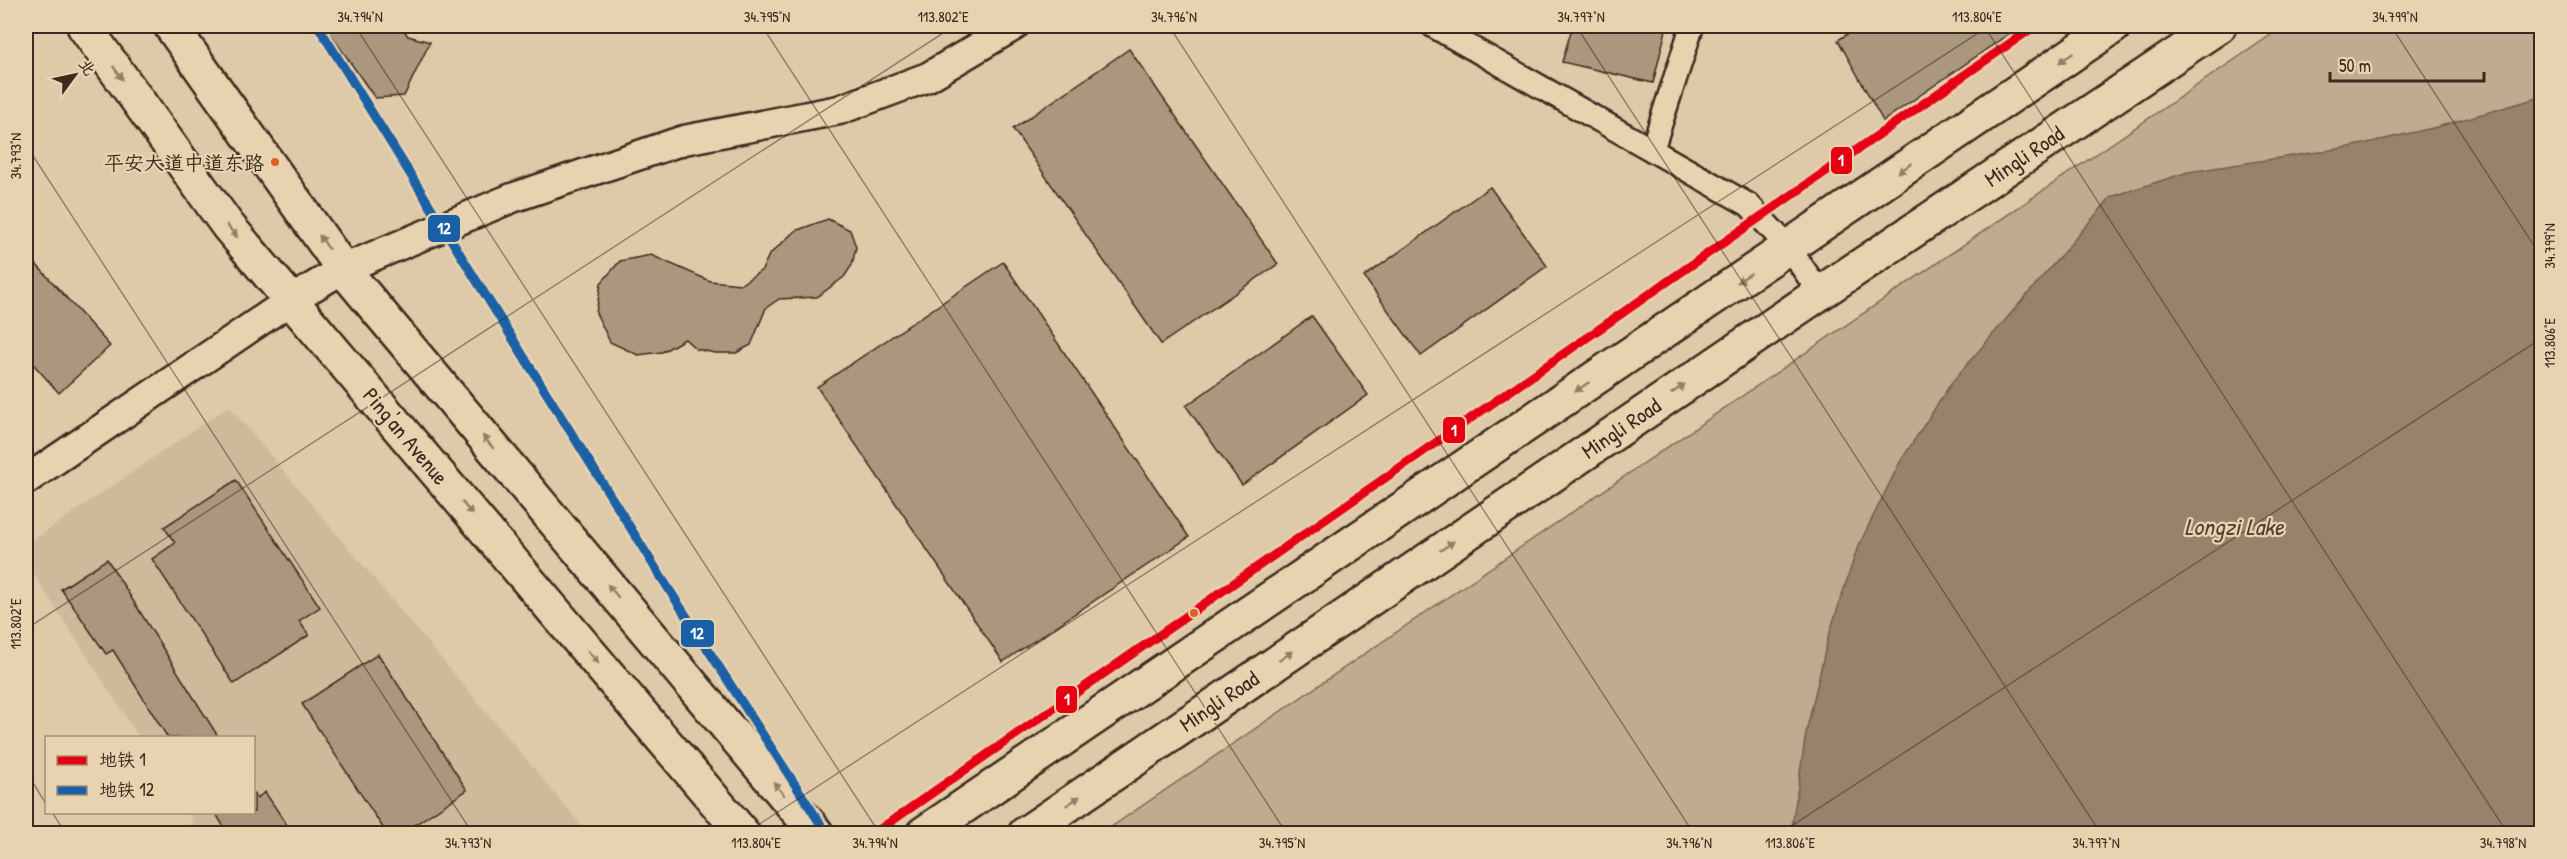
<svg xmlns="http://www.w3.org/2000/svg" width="2567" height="859" viewBox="0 0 2567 859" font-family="'Patrick Hand','LXGW WenKai TC',sans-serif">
<rect width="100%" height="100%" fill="#dec9a8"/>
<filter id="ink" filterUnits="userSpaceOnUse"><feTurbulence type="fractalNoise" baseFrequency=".0167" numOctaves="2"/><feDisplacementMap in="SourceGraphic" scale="12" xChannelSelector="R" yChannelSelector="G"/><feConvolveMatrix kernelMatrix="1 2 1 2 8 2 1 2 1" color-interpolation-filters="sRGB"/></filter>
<g filter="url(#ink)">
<path fill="#ceba9b" d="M229 406 588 833H178L194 822 187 813 254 812V738L139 737 26 562V545Z"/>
<path fill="#bfab8f" stroke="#7d6a56" stroke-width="1.5" d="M2284 26H2541V833L1101 834Z"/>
<path fill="#97836c" stroke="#725f4d" stroke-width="1.5" d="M2541 97V833H1791L1806 733 1828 638 1857 549 1900 462 1952 382 2111 197 2188 172 2350 147 2437 127Z"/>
<path fill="#aa977e" stroke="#3b2a1e" stroke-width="1.5" d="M325 26H401L408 36 430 42 404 96 375 98Z
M1564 26H1667L1653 83 1562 62 1572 28Z
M1860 26H2020L1883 121 1838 40Z
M1129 49 1278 264 1161 344 1013 129Z
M1490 187 1547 266 1421 356 1364 277Z
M828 219 850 230 856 247 852 265 844 277 817 297 779 299 766 308 751 345 736 353H715L696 349 685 339 662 352 638 355 610 342 596 313 601 283 620 261 651 255 710 281 741 284 762 270 769 255 795 231Z
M26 253 110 346 59 393 26 356Z
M1003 262 1189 537 1003 662 817 387Z
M1312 316 1368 395 1242 485 1186 406Z
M236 480 320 607 299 621 309 635 234 684 152 559 175 543 164 527Z
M107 559 219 738H168L113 650 106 654 61 589Z
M378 654 467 790 401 834H387L302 704Z
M254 792 257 798 265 792 293 834H228L215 812H254Z"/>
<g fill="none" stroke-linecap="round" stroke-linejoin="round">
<defs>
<path id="minor" d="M1433 26 1749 205 1789 248 1820 293
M1652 150 1692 26"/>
<path id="tertiary" d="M26 480 291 300 343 269 512 198 684 140 839 110 928 77 1014 26"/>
<path id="secondary" d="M84 26 228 226 743 834
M171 26 343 269 817 834
M923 834 2114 26
M1025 834 1820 293 2219 26"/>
</defs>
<use href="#minor" stroke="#3b2a1e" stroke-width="27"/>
<use href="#tertiary" stroke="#3b2a1e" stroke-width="33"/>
<use href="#secondary" stroke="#3b2a1e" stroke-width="38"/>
<use href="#minor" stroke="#e8d3b1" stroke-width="22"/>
<use href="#tertiary" stroke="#e8d3b1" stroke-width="28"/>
<use href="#secondary" stroke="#e8d3b1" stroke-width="33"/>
<defs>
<path id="metro-1" d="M873 834 2035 26"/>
<path id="metro-2" d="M318 26 661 577 827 834"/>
</defs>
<use href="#metro-1" stroke="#e8d3b1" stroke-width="14"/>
<use href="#metro-2" stroke="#e8d3b1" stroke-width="14"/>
<use href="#metro-1" stroke="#e60012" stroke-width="9"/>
<use href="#metro-2" stroke="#1a60a5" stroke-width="9"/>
</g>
<defs><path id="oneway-solid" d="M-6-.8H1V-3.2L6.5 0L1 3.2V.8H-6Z" transform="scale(1.5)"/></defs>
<g fill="#927e68">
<use href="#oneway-solid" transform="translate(2066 58) rotate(146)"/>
<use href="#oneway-solid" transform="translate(118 73) rotate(54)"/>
<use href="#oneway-solid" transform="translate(1905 168) rotate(146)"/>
<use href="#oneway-solid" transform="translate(232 231) rotate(50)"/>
<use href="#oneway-solid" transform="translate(324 242) rotate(-125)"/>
<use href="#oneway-solid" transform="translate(1744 278) rotate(146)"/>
<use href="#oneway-solid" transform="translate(1582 387) rotate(146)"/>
<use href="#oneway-solid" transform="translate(1678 389) rotate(-34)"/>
<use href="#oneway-solid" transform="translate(488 442) rotate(-130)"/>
<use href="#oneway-solid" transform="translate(467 508) rotate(50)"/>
<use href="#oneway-solid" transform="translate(1447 546) rotate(-34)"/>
<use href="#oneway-solid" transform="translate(613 591) rotate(-130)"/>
<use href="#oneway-solid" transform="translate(1286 656) rotate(-34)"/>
<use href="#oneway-solid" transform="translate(593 657) rotate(50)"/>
<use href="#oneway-solid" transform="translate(779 789) rotate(-130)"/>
<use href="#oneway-solid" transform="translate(1073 801) rotate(-34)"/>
</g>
</g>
<path fill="none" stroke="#3b2a1e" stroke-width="1.5" stroke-opacity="0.45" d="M355 26 880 834M762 26 1287 834M1169 26 1694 834M1576 26 2101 834M1984 26 2508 834M2391 26 2542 258M26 145 473 834M26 629 954 26M26 771 46 804M52 812 66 834M744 834 1989 26M1779 834 2542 338"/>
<g fill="#e05f22" stroke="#e8d3b1" stroke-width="2">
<circle cx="275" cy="162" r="5"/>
<circle cx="1194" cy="613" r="5"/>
</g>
<g text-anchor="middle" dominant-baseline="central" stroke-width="4.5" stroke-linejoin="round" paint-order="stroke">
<g font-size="20" fill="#3b2a1e" stroke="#e8d3b1" text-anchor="end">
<text x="264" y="162">平安大道中道东路</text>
</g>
<g font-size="22" fill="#3b2a1e" stroke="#e8d3b1">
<text transform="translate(2024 156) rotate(-34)">Mingli Road</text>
<text transform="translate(1621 428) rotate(-34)">Mingli Road</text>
<text transform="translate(406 436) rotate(50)">Ping'an Avenue</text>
<text transform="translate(1219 701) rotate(-34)">Mingli Road</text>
</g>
<g font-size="24" font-style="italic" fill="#524032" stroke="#e8d3b1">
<text x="2234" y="526">Longzi Lake</text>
</g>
</g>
<g stroke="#e8d3b1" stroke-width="2">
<rect x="1830" y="146" width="23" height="29" rx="6" fill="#e60012"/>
<rect x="427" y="214" width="34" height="29" rx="6" fill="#1a60a5"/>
<rect x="1442" y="416" width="24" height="28" rx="6" fill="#e60012"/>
<rect x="680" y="619" width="35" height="29" rx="6" fill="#1a60a5"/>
<rect x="1055" y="685" width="23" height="29" rx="6" fill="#e60012"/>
</g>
<g font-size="16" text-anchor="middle" font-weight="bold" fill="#fff">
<text x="1841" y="166">1</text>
<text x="444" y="234">12</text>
<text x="1454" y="436">1</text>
<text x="697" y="639">12</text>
<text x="1067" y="705">1</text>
</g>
<rect width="2567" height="859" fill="none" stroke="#e8d3b1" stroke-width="66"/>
<rect x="45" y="736" width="210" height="78" fill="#e8d3b1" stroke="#a38f76" stroke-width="1.5"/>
<rect x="57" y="756" width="30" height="9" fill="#e60012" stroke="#a38f76" stroke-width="1.5"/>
<text x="99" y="766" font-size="18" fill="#3b2a1e">地铁 1</text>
<rect x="57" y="786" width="30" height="9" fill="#1a60a5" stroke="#a38f76" stroke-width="1.5"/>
<text x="99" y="796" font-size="18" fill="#3b2a1e">地铁 12</text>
<g transform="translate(75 75) rotate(57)" stroke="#e8d3b1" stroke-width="4.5" paint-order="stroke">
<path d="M0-4.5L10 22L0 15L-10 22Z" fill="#3b2a1e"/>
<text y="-9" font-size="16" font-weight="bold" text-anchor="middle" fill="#3b2a1e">北</text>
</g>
<path d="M2330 72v9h154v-9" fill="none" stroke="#3b2a1e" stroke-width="3"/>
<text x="2339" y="72" font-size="18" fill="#3b2a1e" stroke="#e8d3b1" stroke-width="4.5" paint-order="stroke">50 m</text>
<rect x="33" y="33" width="2501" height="793" fill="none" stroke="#3b2a1e" stroke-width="2"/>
<g font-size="15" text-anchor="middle" fill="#3b2a1e">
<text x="360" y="22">34.794°N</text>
<text x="767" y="22">34.795°N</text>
<text x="943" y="22">113.802°E</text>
<text x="1174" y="22">34.796°N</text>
<text x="1581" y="22">34.797°N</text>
<text x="1977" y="22">113.804°E</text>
<text x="2395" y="22">34.799°N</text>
<text transform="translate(16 156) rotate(-90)" y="5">34.793°N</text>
<text transform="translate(2550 246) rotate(-90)" y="5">34.799°N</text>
<text transform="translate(2550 343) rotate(-90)" y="5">113.806°E</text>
<text transform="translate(16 624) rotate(-90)" y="5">113.802°E</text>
<text x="468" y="848">34.793°N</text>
<text x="756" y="848">113.804°E</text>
<text x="875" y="848">34.794°N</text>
<text x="1282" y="848">34.795°N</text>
<text x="1689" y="848">34.796°N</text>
<text x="1790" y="848">113.806°E</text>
<text x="2096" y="848">34.797°N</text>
<text x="2503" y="848">34.798°N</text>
</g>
</svg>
